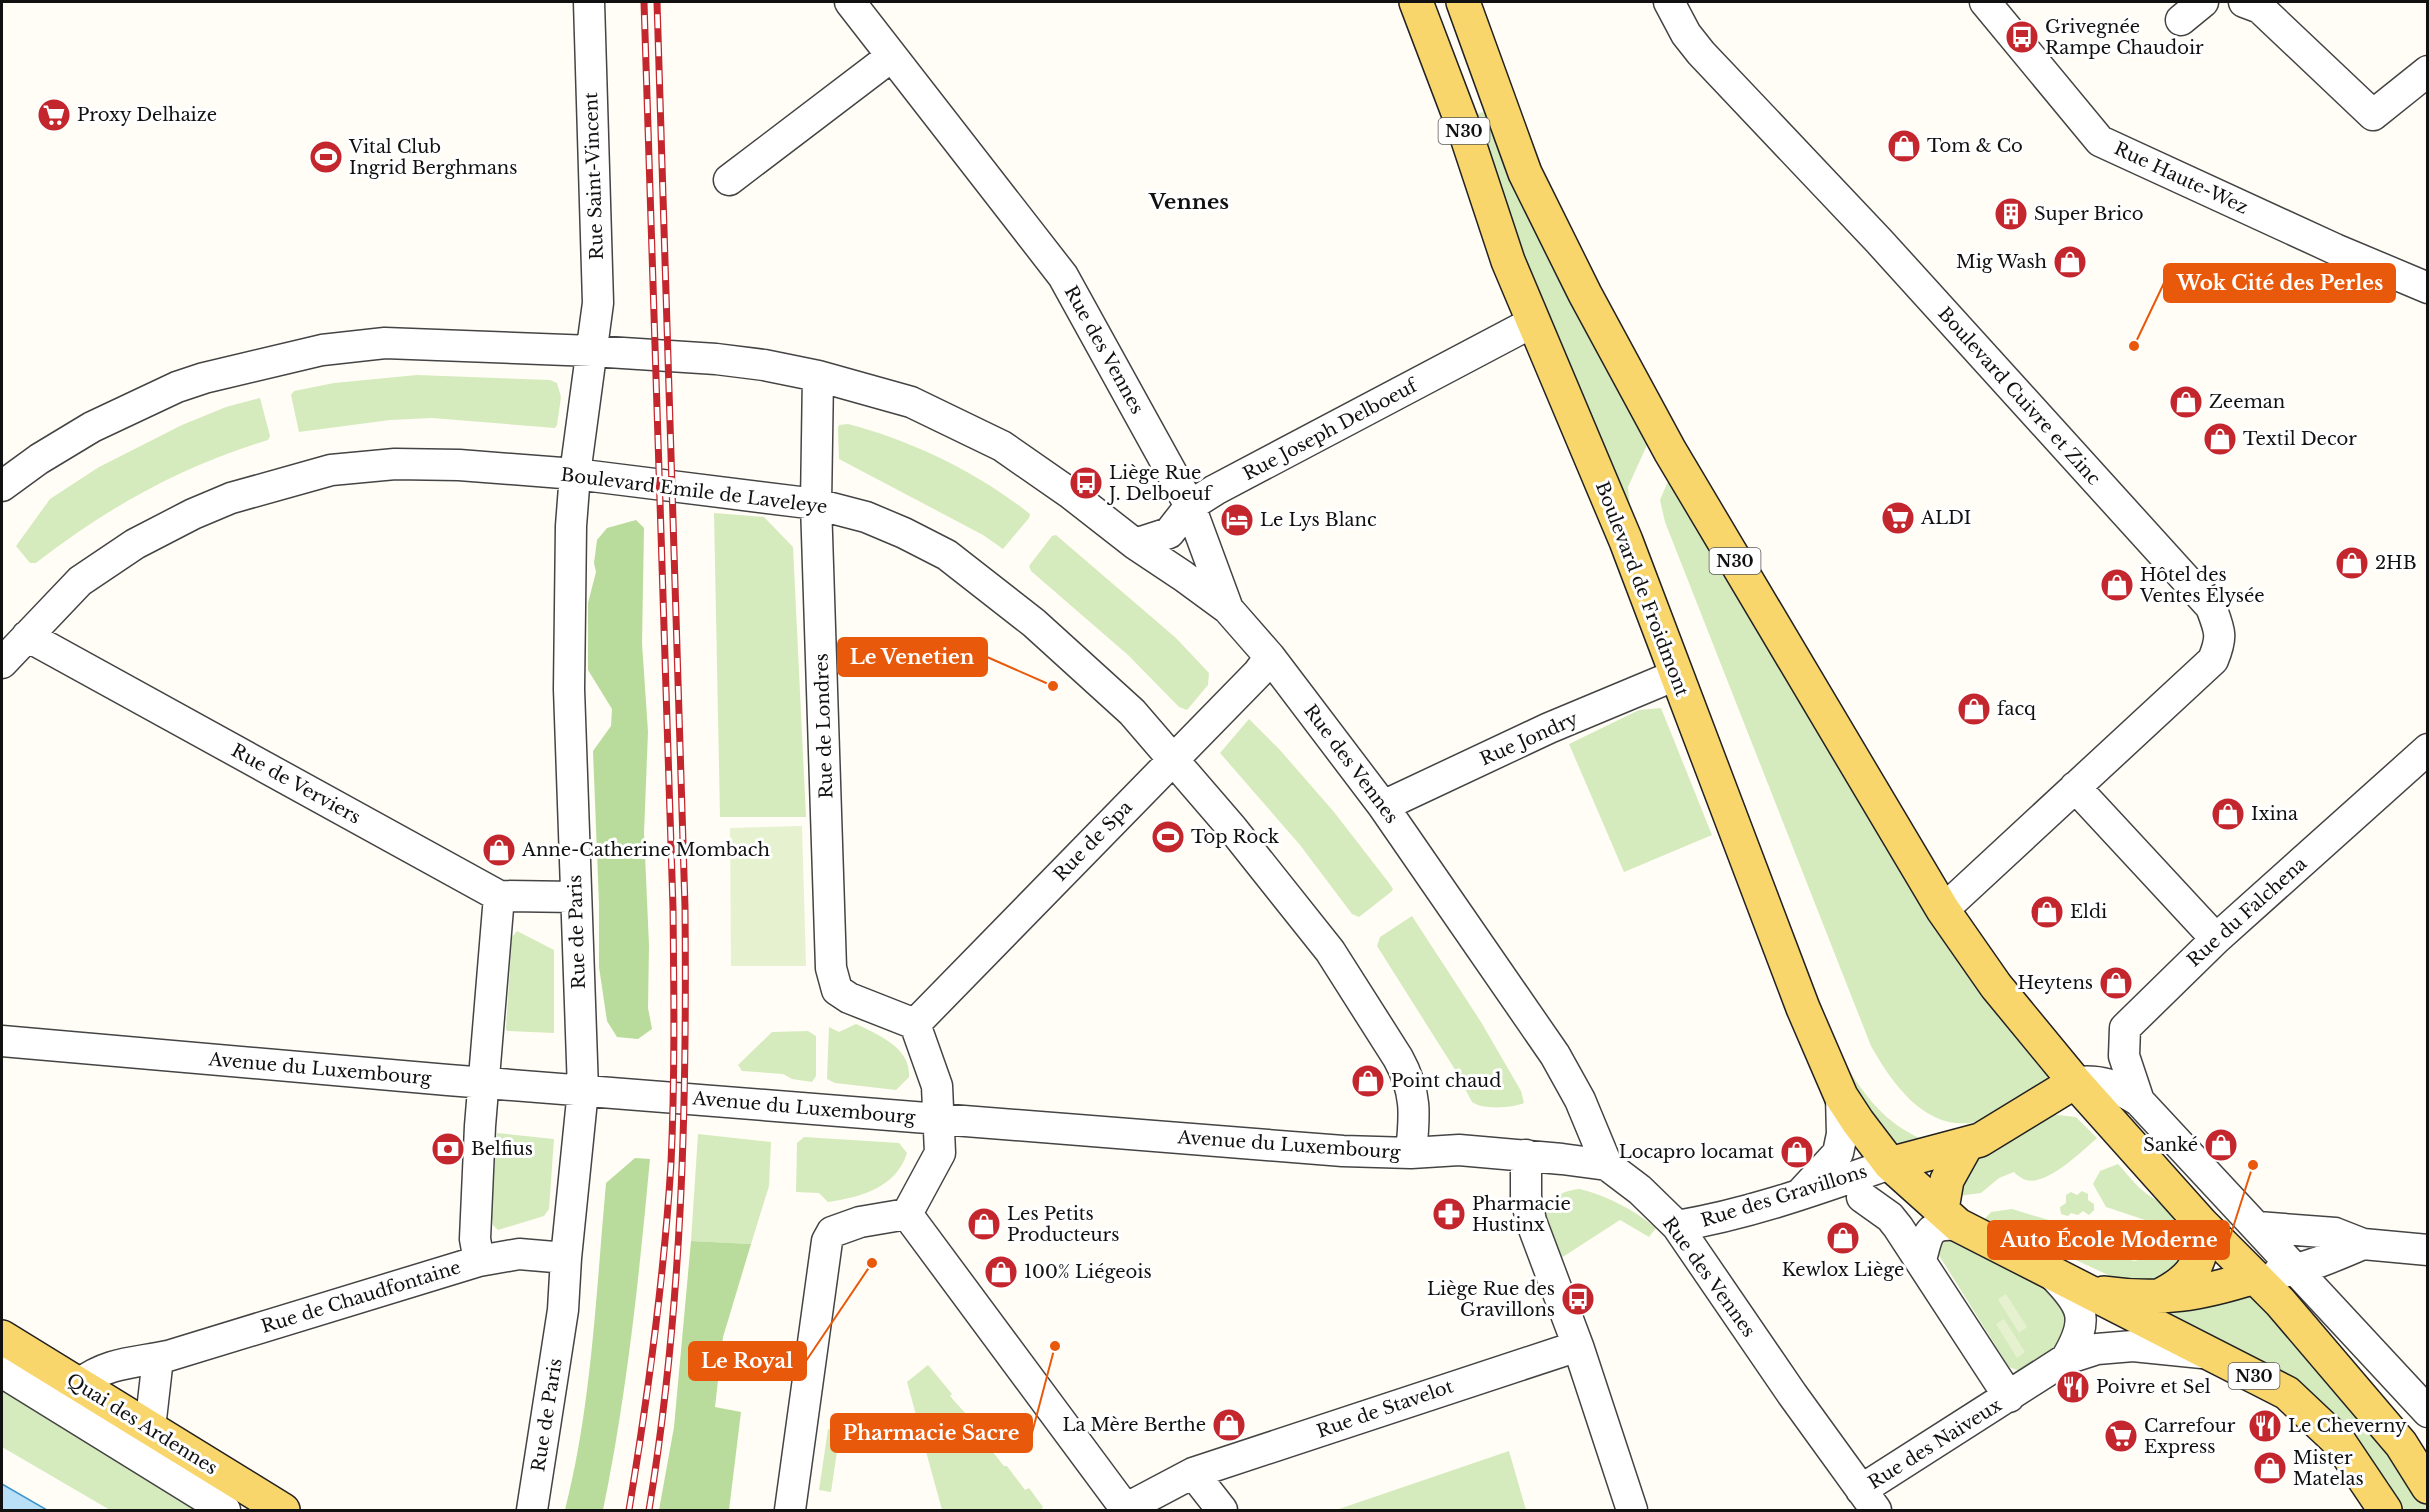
<svg xmlns="http://www.w3.org/2000/svg" width="2429" height="1512" viewBox="0 0 2429 1512" font-family="'Libre Baskerville',serif">
<rect width="100%" height="100%" fill="#fffdf5"/>
<path fill="#d5ebbd" d="M1490 109 1520 197 1537 235 1638 412 1648 435 1647 445 1628 487 1631 518 1526 270 1473 116Z
M417 375 550 380 557 383 561 397 557 425 555 428 432 418 390 420 299 432 291 395 294 391 334 383Z
M260 398 270 436 268 440C182 466 106 508 36 563H30L16 546 50 499 99 467 182 425 226 407Z
M848 424C913 441 977 472 1030 514L1029 518 1003 549 983 535 839 459 838 428 839 425Z
M1669 479 2054 1075C2039 1086 2025 1099 2009 1108 1944 1149 1902 1101 1871 1046L1665 522 1660 500Z
M714 513 764 517 793 547 806 817H720Z
M1056 535 1176 638 1209 673 1208 685 1187 710 1179 707 1128 655 1031 571 1029 566 1052 536Z
M1661 708 1712 835 1624 872 1569 744 1639 710Z
M1249 719 1280 750 1334 812 1389 883 1393 889 1391 892 1359 917 1352 914 1300 845 1220 753Z
M1412 916 1481 1022 1521 1091 1524 1103C1512 1108 1483 1110 1472 1102L1454 1068 1377 946 1380 937Z
M517 931 554 950V1033L507 1031 506 1028 512 937Z
M856 1024C879 1035 911 1048 909 1077L896 1090 835 1083 827 1079 829 1027 839 1032Z
M808 1031 816 1036V1076L812 1082 792 1079 783 1074 742 1071 738 1065 772 1032Z
M1846 1066C1870 1103 1890 1128 1932 1143L1897 1152 1842 1068Z
M2049 1114 2076 1117 2097 1138C2082 1151 2047 1186 2026 1180 2022 1179 2017 1175 2014 1172L1999 1178 1981 1193 1958 1196 1964 1166Z
M497 1133 554 1139 549 1209 544 1216 498 1230 493 1225 491 1212Z
M698 1134 771 1142 769 1186 751 1244 691 1241Z
M804 1137 899 1143 907 1153C896 1188 861 1197 828 1202L819 1193 796 1192 797 1143Z
M2118 1164C2129 1176 2139 1190 2153 1198 2166 1206 2174 1206 2186 1219L2187 1257 2157 1286 2123 1282 2014 1231 1979 1225 1991 1212 2012 1209 2085 1231 2102 1239 2122 1256 2134 1261 2143 1259 2158 1247 2163 1226 2106 1207 2093 1184 2100 1171Z
M1580 1189C1608 1196 1634 1210 1656 1228L1649 1237 1620 1220 1558 1260C1554 1250 1543 1228 1543 1219 1544 1199 1564 1190 1580 1189Z
M2082 1191 2088 1194V1200L2094 1204V1210L2089 1215 2083 1211 2078 1215 2071 1213 2068 1216 2061 1214 2060 1207 2066 1203V1195L2071 1192 2077 1195Z
M1944 1235 2059 1294 2071 1311 2058 1349 2020 1371 2009 1367 1935 1249Z
M2255 1290 2427 1502V1510H2403L2389 1483 2359 1447 2151 1308Z
M928 1365 952 1394 950 1396C963 1411 973 1421 985 1437L983 1440 1004 1466H1007L1025 1490 1029 1488 1043 1507 1041 1510H942L907 1382Z
M2 1390 199 1510H110L2 1447Z
M828 1429 840 1431 831 1492 819 1490Z
M1509 1451 1526 1510H1336Z"/>
<path fill="#b9dc9c" d="M636 520 644 528 642 643 648 732 644 833 649 945 648 1008 652 1029 638 1039 617 1037 607 1021 599 967V904L593 751 611 726 612 709 588 670V603L596 572 594 563 597 540 607 528Z
M635 1158 650 1159C639 1277 627 1394 603 1510H565C592 1404 596 1292 606 1183Z
M691 1241 751 1244 723 1337 715 1407 741 1412 729 1510H659L674 1427Z"/>
<path fill="#e6f2cf" d="M802 826 806 966H731L730 828Z
M2006 1294 2027 1327 2019 1333 1998 1299Z
M2004 1319 2025 1352 2017 1358 1996 1324Z"/>
<path fill="#b9e0f7" stroke="#3f96cf" stroke-width="1.5" d="M2 1484 47 1510H2Z"/>
<g fill="none" stroke-linecap="round" stroke-linejoin="round">
<defs>
<path id="minor" d="M850 2 1063 276 1190 506 1228 609 1270 657 1383 806 1555 1055 1580 1100 1607 1165 1640 1190 1677 1226 1792 1394 1876 1510
M1669 2 1686 34 1701 53 1879 241 2211 607C2220 631 2223 636 2213 660L1943 910
M1985 2 2100 141 2335 249 2428 288
M2244 2 2260 8 2373 115 2428 71
M2181 20 2203 2
M729 180 892 56
M818 376 816 504 831 968 837 990 849 998 915 1024
M2 486 39 459 92 427 177 387 204 378 322 350 385 343 592 351 716 359 764 365 818 376 911 402 1002 446 1071 494 1135 544 1183 576 1228 609
M1135 544 1169 533 1190 506 1215 490 1533 322
M27 636 499 896 575 897
M2 663 80 581 135 544 193 514 231 498 331 470 395 464 459 465 575 474 816 504 866 517 904 533 947 555 1034 623 1132 712 1232 828 1330 951 1398 1058C1417 1092 1415 1115 1411 1153
M2075 787 2216 939
M1383 806 1549 728 1676 675
M915 1024 1258 673 1270 657
M2 1041 448 1080 1343 1151 1411 1153 1459 1150 1562 1159 1607 1165
M2075 1082C2105 1079 2114 1086 2139 1101L2428 1412
M2139 1101 2124 1056 2125 1028 2216 939 2428 749
M1526 1155V1197L1531 1221 1578 1346 1632 1510
M1803 1191 1838 1153 1842 1134 1841 1096
M1862 1197 1890 1217 1898 1227 2009 1397
M907 1214 1125 1508
M1677 1226C1750 1214 1821 1188 1890 1164
M2258 1227 2335 1233 2363 1244 2428 1250
M1921 1260C1928 1234 1927 1223 1958 1225
M479 1261 475 1239 480 1126 499 896
M2278 1273C2308 1268 2335 1256 2363 1244
M2066 1359 2097 1349 2133 1346 2202 1353
M2 1372 225 1510
M79 1384C108 1362 134 1363 168 1356L479 1261 519 1254 566 1258
M150 1428 158 1358
M1193 1473 1222 1510
M1861 1490 2066 1359C2090 1319 2084 1306 2052 1274
M532 1510 563 1310 566 1258 583 1090 569 689 571 526 575 474 598 303 589 2
M790 1510 827 1241 832 1232 860 1222 907 1214 940 1153 937 1086 915 1024
M1123 1510 1193 1473 1578 1346"/>
<path id="major" d="M1416 2 1465 131 1508 261 1626 541 1803 1008 1841 1096 1858 1122 1890 1164 1958 1225 2287 1393 2340 1443 2385 1510
M1463 2 1525 173 1585 294 1670 451 1943 910 1996 986 2075 1082 2202 1224 2280 1302 2401 1444 2428 1487
M1890 1164 1980 1140 2075 1082
M1942 1209 1947 1180 1967 1144
M2104 1293C2160 1301 2201 1294 2254 1277
M2159 1296C2193 1279 2204 1263 2202 1224
M2 1337 283 1510"/>
</defs>
<use href="#minor" stroke="#444" stroke-width="33"/>
<use href="#major" stroke="#222" stroke-width="36"/>
<use href="#minor" stroke="#fff" stroke-width="30"/>
<use href="#major" stroke="#f9d66b" stroke-width="33"/>
<defs>
<path id="rail" d="M629 1510C648 1395 664 1280 671 1163 675 1078 674 993 673 908L644 2
M649 1510C682 1310 687 1109 685 907L657 2"/>
</defs>
<use href="#rail" stroke="#c4262e" stroke-width="7"/>
<use href="#rail" stroke="#fff" stroke-width="4.5" stroke-dasharray="14" stroke-linecap="butt"/>
</g>
<defs>
<symbol id="bus-disc" viewBox="-11 -11 22 22"><circle r="9.5" fill="#c4262e" stroke="#fff"/><path d="M-5-6H5V4H4V6H2V4H-2V6H-4V4H-5ZM-3.5-4V0h7V-4ZM-3.5 1.2v1.5H-2V1.2ZM2 1.2v1.5H3.5V1.2Z" fill="#fff"/></symbol>
<symbol id="supermarket-disc" viewBox="-11 -11 22 22"><circle r="9.5" fill="#c4262e" stroke="#fff"/><path d="M-6-5.5h2.5l.6 2H6L4.5 2H-2.5L-4.4-4H-6ZM-1.5 3.2a1.3 1.3 0 1 0 .1 0ZM3 3.2a1.3 1.3 0 1 0 .1 0Z" fill="#fff"/></symbol>
<symbol id="shop-disc" viewBox="-11 -11 22 22"><circle r="9.5" fill="#c4262e" stroke="#fff"/><path d="M-5-2.5h2.3a2.7 3.5 0 0 1 5.4 0H5L5.5 6h-11ZM-1.5-2.5h3a1.5 2.3 0 0 0-3 0Z" fill="#fff"/></symbol>
<symbol id="stadium-disc" viewBox="-11 -11 22 22"><circle r="9.5" fill="#c4262e" stroke="#fff"/><path d="M0-5a6.5 5 0 1 0 0 10a6.5 5 0 1 0 0-10ZM-3.5-1.8h7v3.6h-7Z" fill="#fff"/></symbol>
<symbol id="building-disc" viewBox="-11 -11 22 22"><circle r="9.5" fill="#c4262e" stroke="#fff"/><path d="M-4-6H4V6H1V3H-1V6H-4ZM-2.5-4.3h1.7v1.8h-1.7ZM.8-4.3h1.7v1.8H.8ZM-2.5-1h1.7V.8h-1.7ZM.8-1h1.7V.8H.8Z" fill="#fff"/></symbol>
<symbol id="hotel-disc" viewBox="-11 -11 22 22"><circle r="9.5" fill="#c4262e" stroke="#fff"/><path d="M-6-4.5h1.5V1H6V5H4.5V3h-9V5H-6ZM-4 0a1.8 1.8 0 1 1 3.6 0ZM.5 0V-2.5h3Q6-2.5 6 0Z" fill="#fff"/></symbol>
<symbol id="bank-disc" viewBox="-11 -11 22 22"><circle r="9.5" fill="#c4262e" stroke="#fff"/><path d="M-6-4H6V4H-6ZM0-2.3a2.3 2.3 0 1 0 0 4.6a2.3 2.3 0 1 0 0-4.6Z" fill="#fff"/></symbol>
<symbol id="pharmacy-disc" viewBox="-11 -11 22 22"><circle r="9.5" fill="#c4262e" stroke="#fff"/><path d="M-2-6h4v4h4v4h-4v4h-4v-4h-4v-4h4Z" fill="#fff"/></symbol>
<symbol id="restaurant-disc" viewBox="-11 -11 22 22"><circle r="9.5" fill="#c4262e" stroke="#fff"/><path d="M-5-6h1v4h1v-4h1v4h1v-4h1v5L-1.5 .5V6h-2V.5L-5-1ZM5-6V6H3V1.5H1.5Q1.5-4 5-6Z" fill="#fff"/></symbol>
</defs>
<g fill-rule="evenodd">
<use href="#bus-disc" x="2003" y="18" width="38" height="38"/>
<use href="#supermarket-disc" x="35" y="96" width="38" height="38"/>
<use href="#shop-disc" x="1885" y="127" width="38" height="38"/>
<use href="#stadium-disc" x="307" y="138" width="38" height="38"/>
<use href="#building-disc" x="1992" y="195" width="38" height="38"/>
<use href="#shop-disc" x="2051" y="243" width="38" height="38"/>
<use href="#shop-disc" x="2167" y="383" width="38" height="38"/>
<use href="#shop-disc" x="2201" y="420" width="38" height="38"/>
<use href="#bus-disc" x="1067" y="464" width="38" height="38"/>
<use href="#supermarket-disc" x="1879" y="499" width="38" height="38"/>
<use href="#hotel-disc" x="1218" y="501" width="38" height="38"/>
<use href="#shop-disc" x="2333" y="544" width="38" height="38"/>
<use href="#shop-disc" x="2098" y="566" width="38" height="38"/>
<use href="#shop-disc" x="1955" y="690" width="38" height="38"/>
<use href="#shop-disc" x="2209" y="795" width="38" height="38"/>
<use href="#stadium-disc" x="1149" y="818" width="38" height="38"/>
<use href="#shop-disc" x="480" y="831" width="38" height="38"/>
<use href="#shop-disc" x="2028" y="893" width="38" height="38"/>
<use href="#shop-disc" x="2097" y="964" width="38" height="38"/>
<use href="#shop-disc" x="1349" y="1062" width="38" height="38"/>
<use href="#shop-disc" x="2202" y="1126" width="38" height="38"/>
<use href="#bank-disc" x="429" y="1130" width="38" height="38"/>
<use href="#shop-disc" x="1778" y="1133" width="38" height="38"/>
<use href="#pharmacy-disc" x="1430" y="1195" width="38" height="38"/>
<use href="#shop-disc" x="965" y="1205" width="38" height="38"/>
<use href="#shop-disc" x="1824" y="1219" width="38" height="38"/>
<use href="#shop-disc" x="982" y="1253" width="38" height="38"/>
<use href="#bus-disc" x="1559" y="1280" width="38" height="38"/>
<use href="#restaurant-disc" x="2054" y="1368" width="38" height="38"/>
<use href="#shop-disc" x="1210" y="1406" width="38" height="38"/>
<use href="#restaurant-disc" x="2246" y="1407" width="38" height="38"/>
<use href="#supermarket-disc" x="2102" y="1417" width="38" height="38"/>
<use href="#shop-disc" x="2251" y="1449" width="38" height="38"/>
</g>
<g text-anchor="middle" dominant-baseline="central" stroke-width="6" stroke-linejoin="round" paint-order="stroke">
<g fill="#fff" stroke="#585858" stroke-width="1.5">
<rect x="1438.5" y="118" width="51" height="26" rx="4.5"/>
<rect x="1709.5" y="548" width="51" height="26" rx="4.5"/>
<rect x="2228.5" y="1363" width="51" height="26" rx="4.5"/>
</g>
<g font-size="16" font-weight="bold" fill="#111">
<text x="1464" y="131">N30</text>
<text x="1735" y="561">N30</text>
<text x="2254" y="1376">N30</text>
</g>
<g font-size="18" fill="#111" stroke="#fff" text-anchor="start">
<text x="2045" y="27">Grivegnée<tspan x="2045" dy="21">Rampe Chaudoir</tspan></text>
<text x="77" y="115">Proxy Delhaize</text>
<text x="1927" y="146">Tom &amp; Co</text>
<text x="349" y="147">Vital Club<tspan x="349" dy="21">Ingrid Berghmans</tspan></text>
<text x="2034" y="214">Super Brico</text>
<text x="2047" y="262" text-anchor="end">Mig Wash</text>
<text x="2209" y="402">Zeeman</text>
<text x="2243" y="439">Textil Decor</text>
<text x="1109" y="473">Liège Rue<tspan x="1109" dy="21">J. Delboeuf</tspan></text>
<text x="1921" y="518">ALDI</text>
<text x="1260" y="520">Le Lys Blanc</text>
<text x="2375" y="563">2HB</text>
<text x="2140" y="575">Hôtel des<tspan x="2140" dy="21">Ventes Élysée</tspan></text>
<text x="1997" y="709">facq</text>
<text x="2251" y="814">Ixina</text>
<text x="1191" y="837">Top Rock</text>
<text x="522" y="850">Anne-Catherine Mombach</text>
<text x="2070" y="912">Eldi</text>
<text x="2093" y="983" text-anchor="end">Heytens</text>
<text x="1391" y="1081">Point chaud</text>
<text x="2198" y="1145" text-anchor="end">Sanké</text>
<text x="471" y="1149">Belfius</text>
<text x="1774" y="1152" text-anchor="end">Locapro locamat</text>
<text x="1472" y="1204">Pharmacie<tspan x="1472" dy="21">Hustinx</tspan></text>
<text x="1007" y="1214">Les Petits<tspan x="1007" dy="21">Producteurs</tspan></text>
<text x="1843" y="1270" text-anchor="middle">Kewlox Liège</text>
<text x="1024" y="1272">100% Liégeois</text>
<text x="1555" y="1289" text-anchor="end">Liège Rue des<tspan x="1555" dy="21">Gravillons</tspan></text>
<text x="2096" y="1387">Poivre et Sel</text>
<text x="1206" y="1425" text-anchor="end">La Mère Berthe</text>
<text x="2144" y="1426">Carrefour<tspan x="2144" dy="21">Express</tspan></text>
<text x="2288" y="1426">Le Cheverny</text>
<text x="2293" y="1458">Mister<tspan x="2293" dy="21">Matelas</tspan></text>
</g>
<g font-size="18" fill="#111" stroke="#fff">
<text transform="translate(594 176) rotate(-92)">Rue Saint-Vincent</text>
<text transform="translate(2181 178) rotate(25)">Rue Haute-Wez</text>
<text transform="translate(1104 350) rotate(61)">Rue des Vennes</text>
<text transform="translate(2019 396) rotate(48)">Boulevard Cuivre et Zinc</text>
<text transform="translate(1330 430) rotate(-28)">Rue Joseph Delboeuf</text>
<text transform="translate(694 491) rotate(7)">Boulevard Emile de Laveleye</text>
<text transform="translate(1642 589) rotate(69)">Boulevard de Froidmont</text>
<text transform="translate(824 726) rotate(-92)">Rue de Londres</text>
<text transform="translate(1529 739) rotate(-24)">Rue Jondry</text>
<text transform="translate(1351 764) rotate(53)">Rue des Vennes</text>
<text transform="translate(296 784) rotate(29)">Rue de Verviers</text>
<text transform="translate(1093 841) rotate(-46)">Rue de Spa</text>
<text transform="translate(2247 912) rotate(-42)">Rue du Falchena</text>
<text transform="translate(577 932) rotate(-92)">Rue de Paris</text>
<text transform="translate(320 1069) rotate(5)">Avenue du Luxembourg</text>
<text transform="translate(804 1108) rotate(5)">Avenue du Luxembourg</text>
<text transform="translate(1289 1145) rotate(4)">Avenue du Luxembourg</text>
<text transform="translate(1784 1196) rotate(-17)">Rue des Gravillons</text>
<text transform="translate(1709 1277) rotate(54)">Rue des Vennes</text>
<text transform="translate(361 1297) rotate(-17)">Rue de Chaudfontaine</text>
<text transform="translate(1385 1409) rotate(-19)">Rue de Stavelot</text>
<text transform="translate(547 1415) rotate(-81)">Rue de Paris</text>
<text transform="translate(142 1424) rotate(32)">Quai des Ardennes</text>
<text transform="translate(1935 1444) rotate(-32)">Rue des Naiveux</text>
</g>
<g font-size="21" font-weight="bold" fill="#111" stroke="#fff">
<text x="1189" y="202">Vennes</text>
</g>
</g>
<path fill="none" stroke="#e8590c" stroke-width="2" d="M2134 346L2164 283M1053 686L987 657M2253 1165L2229 1240M872 1263L806 1361M1055 1346L1032 1433"/>
<g fill="#e8590c" stroke="#fff" stroke-width="2">
<circle cx="2134" cy="346" r="6"/>
<circle cx="1053" cy="686" r="6"/>
<circle cx="2253" cy="1165" r="6"/>
<circle cx="872" cy="1263" r="6"/>
<circle cx="1055" cy="1346" r="6"/>
</g>
<g fill="#e8590c" stroke="#e8590c" stroke-width="2">
<rect x="2164" y="264" width="231" height="38" rx="6"/>
<rect x="838" y="638" width="149" height="38" rx="6"/>
<rect x="1988" y="1221" width="241" height="38" rx="6"/>
<rect x="689" y="1342" width="117" height="38" rx="6"/>
<rect x="831" y="1414" width="201" height="38" rx="6"/>
</g>
<g font-size="20" text-anchor="middle" font-weight="bold" fill="#fff">
<text x="2280" y="290">Wok Cité des Perles</text>
<text x="912" y="664">Le Venetien</text>
<text x="2109" y="1247">Auto École Moderne</text>
<text x="747" y="1368">Le Royal</text>
<text x="931" y="1440">Pharmacie Sacre</text>
</g>
<rect width="2429" height="1512" fill="none" stroke="#111111" stroke-width="6"/>
</svg>
